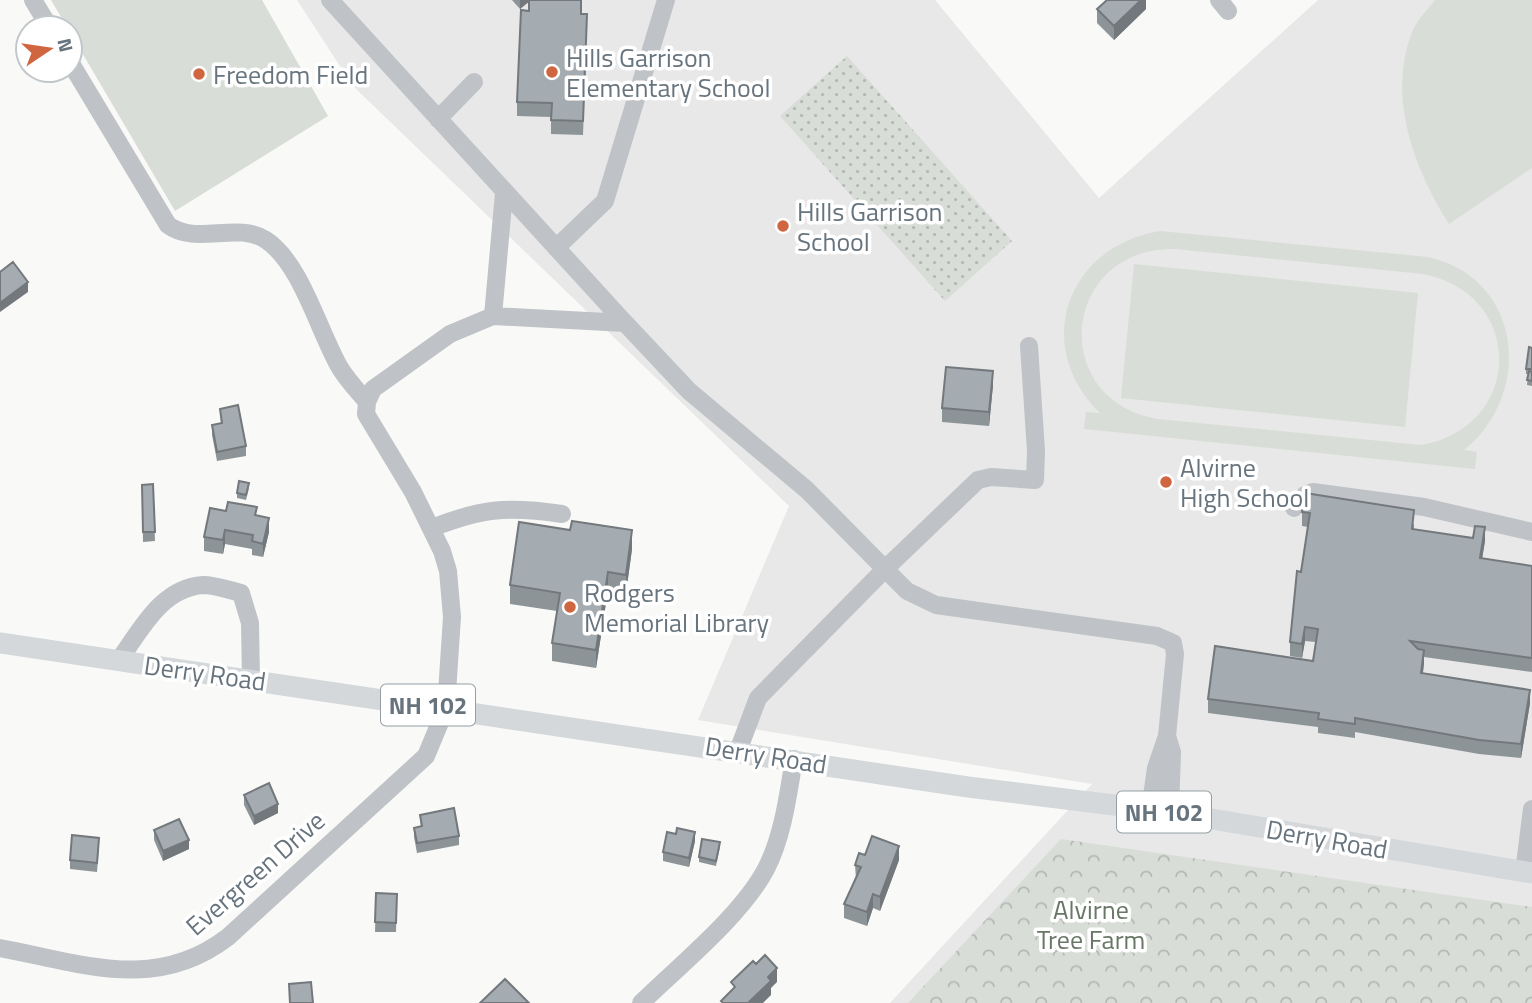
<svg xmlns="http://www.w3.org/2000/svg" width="1532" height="1003" viewBox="0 0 1532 1003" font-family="'Titillium Web',sans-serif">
<defs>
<pattern id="forest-crowns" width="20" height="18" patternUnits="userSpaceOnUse" patternTransform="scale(1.75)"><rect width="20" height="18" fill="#d9ddd7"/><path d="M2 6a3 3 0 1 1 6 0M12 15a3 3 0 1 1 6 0" fill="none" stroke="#b4b8b4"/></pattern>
<pattern id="park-dots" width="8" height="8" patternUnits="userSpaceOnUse" patternTransform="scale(1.75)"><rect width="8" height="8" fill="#d9ddd7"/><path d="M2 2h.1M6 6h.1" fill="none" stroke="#b4b8b4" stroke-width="1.8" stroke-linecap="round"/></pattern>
</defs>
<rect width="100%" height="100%" fill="#f9f9f7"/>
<path fill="#e7e8e7" d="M297 0H935L1099 198 1318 0H1532V1003H890L1092 784 698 720 789 506 353 86Z"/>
<path fill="#d9ddd7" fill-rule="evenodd" d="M51 0H262L328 116 175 211Z
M1435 0H1532V168L1449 224C1414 169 1386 95 1413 30 1417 20 1428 9 1435 0Z
M1160 231 1428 257C1525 279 1532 396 1464 450L1477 452 1475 469 1084 429 1086 412 1100 413C1031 346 1067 246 1160 231ZM1175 249 1423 274C1526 294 1524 427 1421 445L1158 419C1047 401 1061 247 1175 249Z
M1134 264 1418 293 1405 427 1121 398Z"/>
<path fill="url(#forest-crowns)" d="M1061 839 1532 907V1003H908Z"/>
<path fill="url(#park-dots)" d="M847 56 1012 241 945 301 780 116Z"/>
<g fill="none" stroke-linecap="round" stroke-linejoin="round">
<path stroke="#bfc2c6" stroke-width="18" d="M33 0 50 28
M330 0 625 323
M1219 0 1228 11
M70 62 168 225C196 246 237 221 266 240 301 263 319 332 340 368 348 381 358 391 367 402
M438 119 474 82
M556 248 605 201 666 0
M493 316 504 193
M1294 508 1305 495 1313 492 1424 507 1532 532
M432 528C482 508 509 506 562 514
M119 660C141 630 161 588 203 585 215 585 229 590 241 593L250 623 251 680
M1167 736 1172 752 1170 812
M738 751 758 698 885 569 907 591 936 605 1157 636 1173 643 1175 654 1167 736 1156 768 1150 810
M1524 872 1532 809
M0 948C82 963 155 993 228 937L426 756 446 708 452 617 448 571 442 551 413 492 366 414 367 402 373 389 450 334 493 316 625 323 689 391 807 490 885 569 978 480 991 477 1035 480 1036 451 1029 346
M641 1003C680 965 741 916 766 869 783 836 788 795 794 759"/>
<path stroke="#d5d8db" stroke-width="21" d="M0 643 968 787 1170 812 1532 873"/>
</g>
<path fill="#8d9498" d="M512 0H582L581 14 587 28 583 135 551 134V117L517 116V102L529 1 520 9Z
M1105 0H1146V9L1114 40 1097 23V9L1106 1Z
M1532 348V386L1527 385 1528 374H1526V369Z
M993 385 989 426 942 422V408Z
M220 409 246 446V456L217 461 212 435V425L221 423Z
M153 484 155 541 143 542 142 485Z
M249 488 246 500 237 498V493Z
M1302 512 1414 524V529L1485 541 1482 558 1532 566V672L1424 657 1423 673 1530 703 1521 758 1479 754 1355 732V738L1318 733V727L1208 713V699L1313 661 1316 642 1305 641 1302 658 1290 656V642L1308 527 1302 526Z
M257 515 269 532 263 557 252 555V549L225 544 223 554 204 551V537Z
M632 549 626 593 608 590 596 668 552 661V643L557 611 510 604V585Z
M244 795 278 813 254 825 244 805Z
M420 815 459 836V845L417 853 414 837V828L421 827Z
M154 830 189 849 163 861 154 840Z
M695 841 689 867 663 861V852Z
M720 847 716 866 699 862V857Z
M99 848 97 872 70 869V860Z
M899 860 880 911 873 908 867 926 844 918V904L856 879 855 865Z
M376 893 397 894 396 932H375Z"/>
<path fill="#73787c" d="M520 0H530V1L520 9Z
M1141 0H1146V9L1114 40V26Z
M28 282V292L0 312V303Z
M993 371V385L989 426V412Z
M269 518V532L263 557V544Z
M1485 527V541L1480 572V558Z
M225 530V544L223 554V540Z
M632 530V549L626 593V575Z
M608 572V590L596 668V650Z
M1305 627V641L1302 658V644Z
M1424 650V664L1421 687V673Z
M1530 690V703L1521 758V744Z
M278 804V813L254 825V816Z
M695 832V841L689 867V858Z
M189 840V849L163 861V851Z
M899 846V860L880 911V897Z
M873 894V908L867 926V912Z
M777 968V982L771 988V995L763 1003H748L768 977Z"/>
<path fill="#a4acb1" stroke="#73787c" stroke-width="2" d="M529 0H581V14H587L583 121 551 120 552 103 517 102 521 10 529 11Z
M1107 0H1141L1114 26 1097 9Z
M13 262 28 282 0 303V272Z
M1529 347 1532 348V369H1526Z
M946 367 993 371 989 412 942 408Z
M1529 371 1532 372V381L1527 380Z
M238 405 246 446 217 452 212 425 222 423 220 409Z
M239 481 249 483 246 495 237 493Z
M153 484 155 532H143L142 485Z
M1305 493 1414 510 1412 529 1473 538 1475 526 1485 527 1480 558 1532 566V658L1410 641 1418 649 1424 650 1421 673 1530 690 1521 744 1479 740 1355 718V724L1318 719 1319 713 1208 699 1215 646 1313 661 1318 629 1305 627 1302 644 1290 642 1297 571 1301 572 1310 513 1302 512Z
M228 502 257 507 255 515 269 518 263 544 252 541 253 535 225 530 223 540 204 537 210 508 226 511Z
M572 521 632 530 626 575 608 572 596 650 552 643 560 593 510 585 519 522 570 530Z
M269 783 278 804 254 816 244 795Z
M454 808 459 836 417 843 414 828 422 826 420 815Z
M179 819 189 840 163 851 154 830Z
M677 828 695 832 689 858 663 852 667 832 676 834Z
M72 835 99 838 97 863 70 860Z
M872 836 899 846 880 897 873 894 867 912 844 904 861 867 855 865 859 853 865 855Z
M702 839 720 842 716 861 699 857Z
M376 893 397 894 396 923 375 922Z
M765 955 777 968 768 977 771 981 748 1003H723L721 1001 735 987 731 982 753 961 756 964Z
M505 979 529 1003H480Z
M311 982 313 1003H290L289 984Z"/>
<g fill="#d06640" stroke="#fff" stroke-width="2.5">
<circle cx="552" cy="72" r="7"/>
<circle cx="199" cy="74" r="7"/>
<circle cx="783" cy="226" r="7"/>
<circle cx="1166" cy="482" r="7"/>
<circle cx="570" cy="607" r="7"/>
</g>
<g text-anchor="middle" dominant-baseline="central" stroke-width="7" stroke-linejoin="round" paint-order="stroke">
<g fill="#fff" stroke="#959ea5" stroke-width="2">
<rect x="381" y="684.5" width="94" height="41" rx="5"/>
<rect x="1117" y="791.5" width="94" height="41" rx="5"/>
</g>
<g font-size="24" font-weight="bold" fill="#67747e">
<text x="428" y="705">NH 102</text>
<text x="1164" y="812">NH 102</text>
</g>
<g font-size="26" fill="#67747e" stroke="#fff" text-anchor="start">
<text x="566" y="57">Hills Garrison<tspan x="566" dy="30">Elementary School</tspan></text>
<text x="213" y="74">Freedom Field</text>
<text x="797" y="211">Hills Garrison<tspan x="797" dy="30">School</tspan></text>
<text x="1180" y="467">Alvirne<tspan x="1180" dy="30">High School</tspan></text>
<text x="584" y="592">Rodgers<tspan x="584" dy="30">Memorial Library</tspan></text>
</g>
<g font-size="26" fill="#67747e" stroke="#fff">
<text transform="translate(205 673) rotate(8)">Derry Road</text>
<text transform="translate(766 755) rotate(9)">Derry Road</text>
<text transform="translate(1327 839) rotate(10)">Derry Road</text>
<text transform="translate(255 873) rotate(-41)">Evergreen Drive</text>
</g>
<g font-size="26" fill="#687766" stroke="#fff">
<text x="1091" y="909">Alvirne<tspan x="1091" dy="30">Tree Farm</tspan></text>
</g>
</g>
<g transform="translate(49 49) rotate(77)"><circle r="33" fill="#ffffff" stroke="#c2c7cb" stroke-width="2"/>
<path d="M0-5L12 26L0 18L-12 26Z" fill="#d06640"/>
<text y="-10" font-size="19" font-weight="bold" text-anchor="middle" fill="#67747e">N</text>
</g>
</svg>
